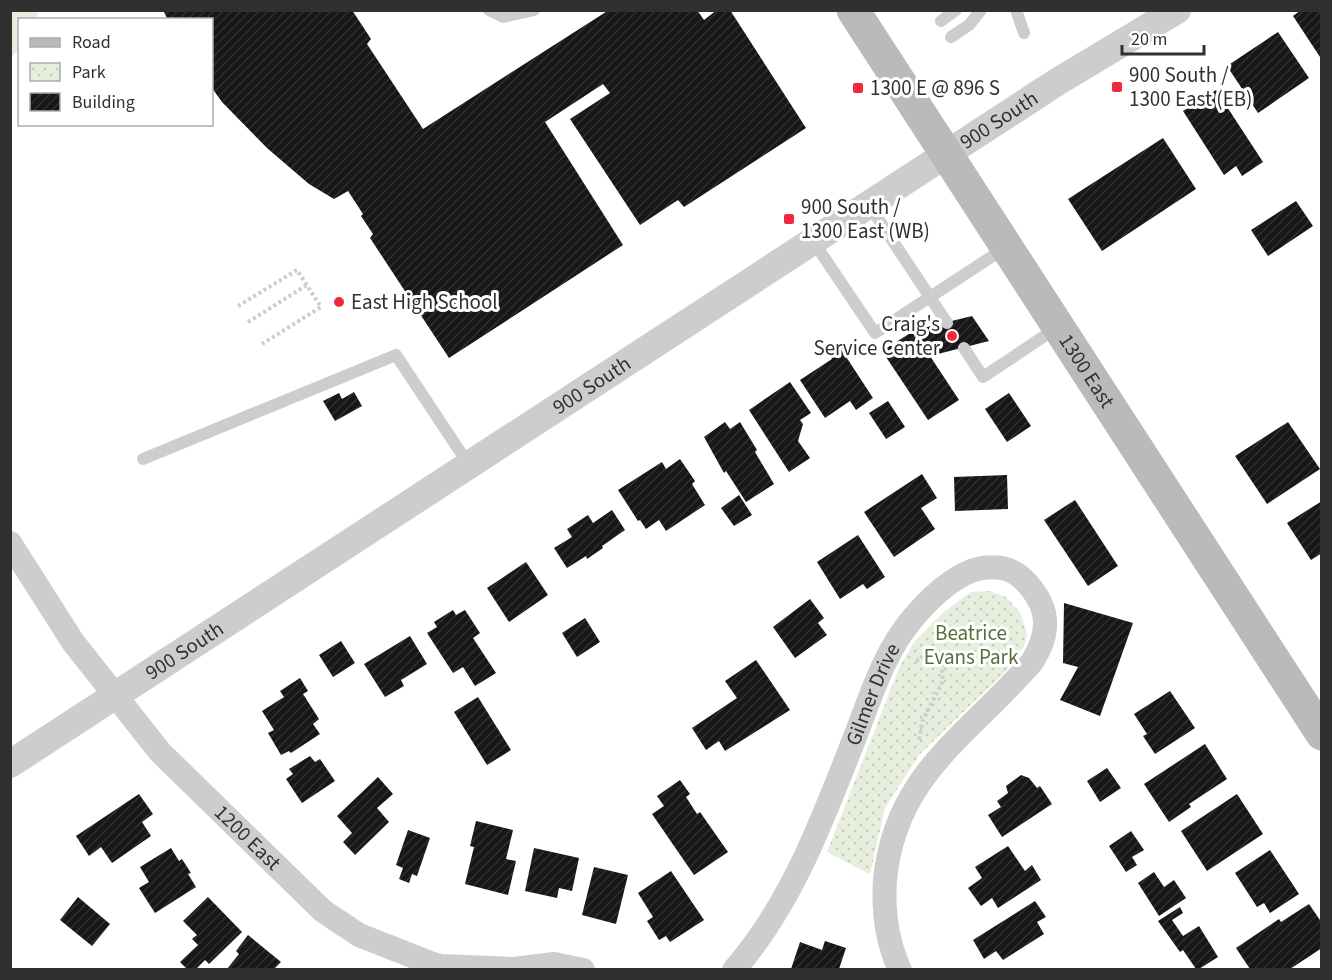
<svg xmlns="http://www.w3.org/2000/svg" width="1332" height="980" viewBox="0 0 1332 980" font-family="'Source Sans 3',sans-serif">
<defs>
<pattern id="park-dots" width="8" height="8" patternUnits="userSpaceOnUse" patternTransform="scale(1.5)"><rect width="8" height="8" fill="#e7eede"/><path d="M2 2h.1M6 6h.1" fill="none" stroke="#c6ccbf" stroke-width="1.8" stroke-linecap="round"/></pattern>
<pattern id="building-hatch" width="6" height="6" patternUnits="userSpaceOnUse" patternTransform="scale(1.5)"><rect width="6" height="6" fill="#171717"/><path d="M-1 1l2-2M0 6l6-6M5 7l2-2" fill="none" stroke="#303030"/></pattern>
</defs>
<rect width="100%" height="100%" fill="#fff"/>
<path fill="url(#park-dots)" d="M990 591 1006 597 1021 614 1027 634 1024 647 1005 672 919 755 885 808 870 874 827 852 899 668 914 642 945 611 971 592Z"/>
<path fill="#e7eede" d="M11 10 38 11 37 19 20 20 19 48 11 58Z"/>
<path fill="url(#building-hatch)" d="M163 10H352L371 39 367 44 423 129 609 10H697L704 20 717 10H730L806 128 684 207 678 200 640 225 570 119 610 93 603 84 545 122 623 245 449 358 370 238 373 234 361 216 363 214 348 191 334 199 309 184 267 148 222 102 212 88V20H168Z
M1301 10H1322V60L1293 16Z
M1278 32 1309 78 1258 113 1227 66Z
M1216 90 1263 162 1242 176 1236 166 1224 175 1183 111Z
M1163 138 1196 189 1102 251 1068 199Z
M1296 201 1313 226 1268 256 1251 230Z
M972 316 989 341 930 356 959 400 928 420 882 351 915 330Z
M841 349 873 398 856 410 850 401 825 418 800 380 832 359 830 356Z
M790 382 811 413 800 420 803 424 798 441 810 458 789 472 749 410Z
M354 392 362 406 335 421 323 401 339 393 342 399Z
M1009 393 1031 426 1007 442 985 409Z
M888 401 905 427 886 439 869 413Z
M725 422 730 429 740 422 757 450 755 452 774 484 746 502 726 471 724 473 704 437Z
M1288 422 1320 469 1267 504 1235 456Z
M680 459 695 481 692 484 705 505 666 531 659 520 646 529 640 520 638 521 618 490 662 462 666 469Z
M922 474 937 498 921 508 935 529 894 557 864 512Z
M1007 475 1008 509 955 511 954 477Z
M739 495 752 515 734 526 721 508Z
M1075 500 1118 566 1088 586 1044 520Z
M1322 501V553L1311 560 1287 523Z
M612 510 625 530 602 546 603 548 587 559 586 556 567 568 554 548 572 537 567 529 588 515 593 523Z
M858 535 885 577 867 589 863 584 840 599 817 562Z
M526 562 548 595 509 622 487 588Z
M810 599 824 618 818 623 827 635 795 658 773 627Z
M1064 603 1133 623 1100 716 1060 700 1078 667 1063 663Z
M453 610 456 615 465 610 480 633 473 638 496 673 475 686 463 667 453 673 427 633 437 627 434 622Z
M585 618 600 642 577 657 562 633Z
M410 636 427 664 401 680 404 686 385 697 364 664Z
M341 641 355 663 333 677 319 655Z
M756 660 790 710 725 751 719 741 706 750 692 728 737 698 725 681Z
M300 678 308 691 303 694 319 719 313 724 320 734 291 753 289 751 281 755 268 733 274 730 262 711 284 697 280 691Z
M1170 691 1195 728 1155 754 1143 736 1147 734 1134 714Z
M478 697 511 750 487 765 454 712Z
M1205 744 1227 779 1189 804 1191 807 1169 822 1144 784Z
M310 756 315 762 320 759 335 781 302 803 286 779 293 774 289 769Z
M1107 768 1121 788 1100 802 1087 781Z
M1021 775 1029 778 1037 788 1040 786 1052 804 1002 837 988 815 1001 807 997 801 1008 793 1006 786Z
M378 777 393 794 377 808 389 822 355 855 343 842 352 833 337 816Z
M680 780 690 794 686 797 697 814 700 812 728 852 694 875 652 814 664 806 657 796Z
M139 794 153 814 142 822 151 836 112 863 101 847 89 856 76 836Z
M1237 794 1263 834 1207 871 1181 831Z
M476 821 513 830 506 859 516 861 508 895 465 884 474 847 470 846Z
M408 830 430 838 417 876 412 874 409 883 399 879 403 868 396 865Z
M1131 831 1144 850 1132 857 1137 865 1126 872 1109 846Z
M1008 846 1025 871 1032 865 1041 880 998 908 992 898 981 906 968 888 982 878 975 867Z
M171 848 179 861 182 859 191 873 188 874 196 887 155 913 139 888 149 882 140 867Z
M534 848 579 858 572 891 559 888 557 898 525 891Z
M1270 850 1299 894 1270 913 1264 903 1257 907 1235 873Z
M594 867 628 875 616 924 582 915Z
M671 871 704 920 670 942 666 936 659 940 647 921 653 917 638 893Z
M1154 872 1164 887 1174 880 1186 898 1159 916 1138 883Z
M78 897 110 924 92 946 60 920Z
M208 897 242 932 209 964 205 960 196 969H187L180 962 198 945 192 939 197 935 183 921Z
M1035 901 1046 917 1037 922 1044 934 1003 960 996 951 984 959 973 940Z
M1309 904 1322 923V948L1290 969H1250L1236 948 1279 919 1281 922Z
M1180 907 1183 913 1172 920 1183 936 1199 926 1218 957 1199 969H1196L1183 950 1180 952 1158 921Z
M248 935 281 962 274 969H227L239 954 236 951Z
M825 941 846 948 839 969H791L800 942 822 950Z"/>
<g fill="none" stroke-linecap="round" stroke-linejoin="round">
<path stroke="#cdcdcd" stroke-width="4" stroke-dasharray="3 3" stroke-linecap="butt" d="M238 306 297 270 321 307 262 344
M248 322 307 285
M916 661 933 652 941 656 943 681 922 722 919 741"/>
<path stroke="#cdcdcd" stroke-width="12" d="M489 10 503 17 534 10
M1016 10 1024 33
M941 21 956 10
M951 37 969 25 981 10
M869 205 947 323
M813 241 875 333 1005 248
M964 348 983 377 1058 327
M143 459 396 355 469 465"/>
<g stroke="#cdcdcd" stroke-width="24">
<path id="s1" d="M10 543 73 642 160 752 323 911 359 935 430 963 441 966 514 969 554 964 583 970"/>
<path id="s2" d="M734 970C793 902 823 818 855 737 871 696 884 652 913 618 930 598 955 573 982 568 990 567 1001 567 1009 570 1026 577 1044 601 1045 620 1046 636 1040 649 1032 662 969 735 895 774 885 880 883 910 887 942 900 970"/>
</g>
<path stroke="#cdcdcd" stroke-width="28" id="s3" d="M10 764 1057 82 1177 10"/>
<path stroke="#bababa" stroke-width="33" id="s4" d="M853 10 1322 734"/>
</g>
<g fill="#f2283c" stroke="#fff" stroke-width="2">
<rect x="1111" y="81" width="12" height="12" rx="3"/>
<rect x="852" y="82" width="12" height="12" rx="3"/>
<rect x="783" y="213" width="12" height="12" rx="3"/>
<circle cx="339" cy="302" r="6"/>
<circle cx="952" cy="336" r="6"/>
</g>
<g text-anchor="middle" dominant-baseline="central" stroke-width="6" stroke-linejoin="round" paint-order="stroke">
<g font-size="21" fill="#303030" stroke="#fff" text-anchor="start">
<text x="1129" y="75">900 South /<tspan x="1129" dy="24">1300 East (EB)</tspan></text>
<text x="870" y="88">1300 E @ 896 S</text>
<text x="801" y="207">900 South /<tspan x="801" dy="24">1300 East (WB)</tspan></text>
<text x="351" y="302">East High School</text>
<text x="940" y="324" text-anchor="end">Craig's<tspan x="940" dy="24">Service Center</tspan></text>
</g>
<g font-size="21" fill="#303030" stroke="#fff">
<text stroke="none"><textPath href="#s3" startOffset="1180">900 South</textPath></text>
<text stroke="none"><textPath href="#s4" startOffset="430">1300 East</textPath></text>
<text stroke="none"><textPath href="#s3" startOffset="694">900 South</textPath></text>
<text stroke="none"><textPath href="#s3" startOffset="208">900 South</textPath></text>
<text stroke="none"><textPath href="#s2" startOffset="310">Gilmer Drive</textPath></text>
<text stroke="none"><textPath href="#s1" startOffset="380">1200 East</textPath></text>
</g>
<g font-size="21" fill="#55703a" stroke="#fff">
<text x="971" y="633">Beatrice<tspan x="971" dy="24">Evans Park</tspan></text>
</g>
</g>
<rect width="1332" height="980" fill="none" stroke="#303030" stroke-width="24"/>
<rect x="18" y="18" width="195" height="108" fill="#ffffff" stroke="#acacac" stroke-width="1.5"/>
<rect x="30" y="38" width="30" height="9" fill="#bababa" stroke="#acacac" stroke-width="1.5"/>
<text x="72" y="48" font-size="18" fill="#303030">Road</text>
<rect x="30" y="63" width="30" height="18" fill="url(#park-dots)" stroke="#acacac" stroke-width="1.5"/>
<text x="72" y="78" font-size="18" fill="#303030">Park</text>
<rect x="30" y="93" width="30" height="18" fill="url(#building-hatch)" stroke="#acacac" stroke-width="1.5"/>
<text x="72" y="108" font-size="18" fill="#303030">Building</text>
<path d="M1122 45v9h82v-9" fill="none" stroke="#303030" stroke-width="3"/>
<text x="1131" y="45" font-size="18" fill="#303030" stroke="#ffffff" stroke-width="4.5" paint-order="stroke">20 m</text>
</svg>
